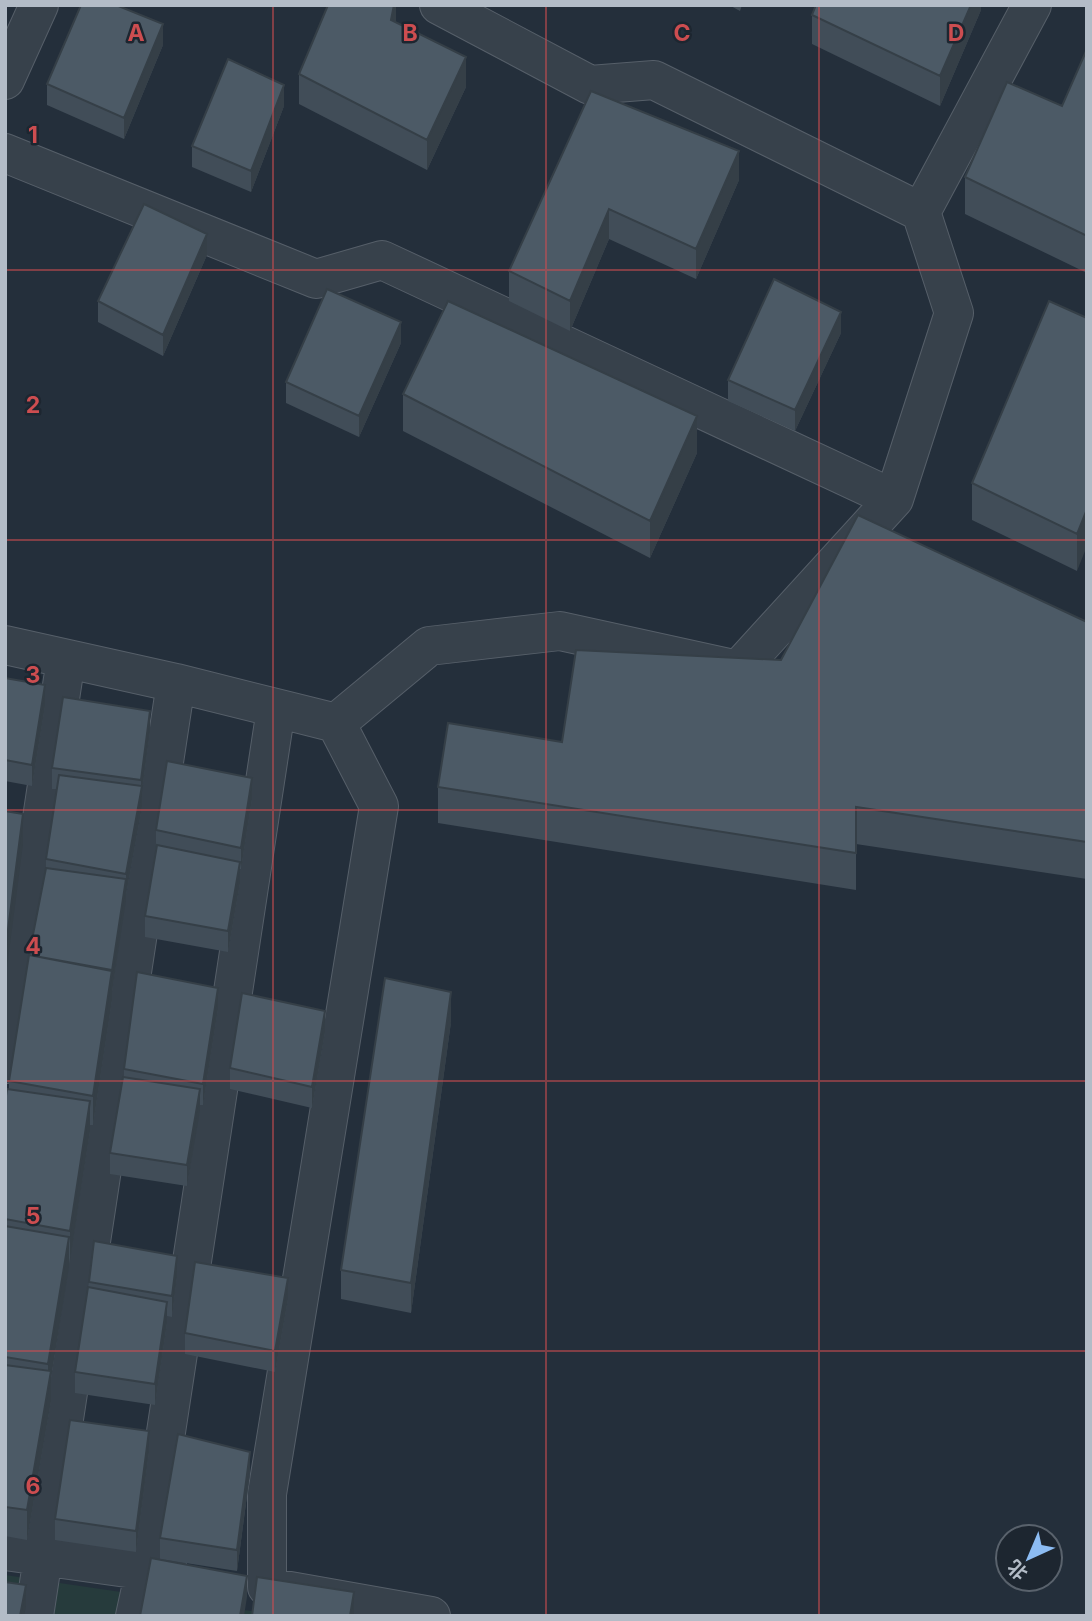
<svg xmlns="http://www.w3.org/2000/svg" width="1092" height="1621" viewBox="0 0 1092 1621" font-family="Inter,'Noto Sans SC',sans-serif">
<rect width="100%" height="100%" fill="#242f3b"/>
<path fill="#263b3c" d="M5 1575 285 1616H5Z"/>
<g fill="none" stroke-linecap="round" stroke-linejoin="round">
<defs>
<path id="minor" d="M439 5 590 85 654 80 921 212
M5 80 39 5
M5 153 316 279 382 260 894 499
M5 645 176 683 336 723 379 806 267 1494V1587L431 1616
M336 723 429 646 560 631 738 670 894 499 954 313 921 212 1032 5
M5 1064 66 659
M5 1551 170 1574
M34 1616 176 683
M135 1616 145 1570 276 709"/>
</defs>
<use href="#minor" stroke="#565f69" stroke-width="40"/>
<use href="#minor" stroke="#37414b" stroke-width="38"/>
</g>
<path fill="#414d58" d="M396 5V23L466 87 427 170 299 104V74Z
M729 5H742L740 11Z
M981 5V10L940 106 812 44V15Z
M163 45 124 139 47 105V84Z
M1087 49V273L965 214V177L1062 106Z
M591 91 739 180 696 279 609 239 570 331 509 301V271Z
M284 106 251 192 192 167V146Z
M207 255 163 356 98 322V301Z
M1087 318 1077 571 972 520V483Z
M841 333 795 431 728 401V380Z
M401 343 359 437 286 403V382Z
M403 394 697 453 650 558 403 431Z
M1087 622V879L856 844V890L438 823V787L562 742 781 660Z
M5 678 45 706 32 786 5 781Z
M150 732 142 791V807L126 895 112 992V1000L93 1125H90V1131L51 1378V1401L27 1540 5 1536V1102L9 1090V1081L29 955 46 868V859L57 789H52V768Z
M252 799 241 869H240V883L228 952 145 937V916L156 847V830Z
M218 1009 203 1105H200L187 1186 110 1174V1153L124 1077V1069Z
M451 1022 411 1313 341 1299V1270Z
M325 1032 312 1108 230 1089V1068Z
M177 1277 172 1317 167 1316V1323L155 1405 75 1393V1372L89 1282Z
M288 1299 275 1372 185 1354V1333Z
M149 1452 136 1552 55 1540V1519Z
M250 1473 237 1571 160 1559V1538Z"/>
<path fill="#353f47" d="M394 5H396V27L391 20Z
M971 5H981V10L940 106V76Z
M163 24V45L124 139V118Z
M466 57V87L427 170V140Z
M284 85V106L251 192V171Z
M739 151V180L696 279V249Z
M609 209V239L570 331V301Z
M207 234V255L163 356V335Z
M841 312V333L795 431V410Z
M401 322V343L359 437V416Z
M697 416V453L650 558V521Z
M1087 509V546L1077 571V534Z
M45 685V706L32 786V765Z
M150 711V732L142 791V807L126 895V874L141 794V780Z
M252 778V799L241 869V848Z
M23 814V844L6 975V945Z
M240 862V883L228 952V931Z
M126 879V900L112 992V971Z
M112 970V1000L93 1125V1096Z
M218 988V1009L203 1105V1084Z
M451 992V1022L411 1313V1283Z
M325 1011V1032L312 1108V1087Z
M200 1089V1110L187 1186V1165Z
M90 1101V1131L70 1260V1231Z
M69 1237V1267L51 1378V1401L27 1540V1510L48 1386V1364Z
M177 1256V1277L172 1317V1296Z
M288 1278V1299L275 1372V1351Z
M167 1302V1323L155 1405V1384Z
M149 1431V1452L136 1552V1531Z
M250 1452V1473L237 1571V1550Z
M247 1576V1597L244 1616H240Z
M26 1585V1606L24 1616H20Z
M354 1592V1613L353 1616H350Z"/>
<path fill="#4c5a66" stroke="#353f47" stroke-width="2" d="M81 5H116L163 24 124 118 47 84Z
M328 5H394L391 20 466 57 427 140 299 74Z
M816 5H971L940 76 812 15Z
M1087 49V236L965 177 1007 82 1062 106Z
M228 59 284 85 251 171 192 146Z
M591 91 739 151 696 249 609 209 570 301 509 271Z
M144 204 207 234 163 335 98 301Z
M774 279 841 312 795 410 728 380Z
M327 289 401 322 359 416 286 382Z
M448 301 697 416 650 521 403 394Z
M1049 301 1087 318V509L1077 534 972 483Z
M858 515 1087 622V842L856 807V853L438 787 448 723 562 742 576 650 781 660Z
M5 678 45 685 32 765 5 760Z
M63 697 150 711 141 780 52 768Z
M167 761 252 778 241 848 156 830Z
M59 775 142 786 126 874 46 859Z
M5 811 23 814 6 945H5Z
M157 845 240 862 228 931 145 916Z
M46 868 126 879 112 971 29 955Z
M29 955 112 970 93 1096 9 1081Z
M137 972 218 988 203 1084 124 1069Z
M385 978 451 992 411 1283 341 1270Z
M242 993 325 1011 312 1087 230 1068Z
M123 1077 200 1089 187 1165 110 1153Z
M7 1089 90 1101 70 1231 5 1219V1102Z
M5 1226 69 1237 48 1364 5 1357Z
M94 1241 177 1256 172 1296 89 1282Z
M195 1262 288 1278 275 1351 185 1333Z
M88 1287 167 1302 155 1384 75 1372Z
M5 1365 51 1371 27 1510 5 1507Z
M70 1420 149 1431 136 1531 55 1519Z
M178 1434 250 1452 237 1550 160 1538Z
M151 1558 247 1576 240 1616H140Z
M257 1577 354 1592 350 1616H252Z
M5 1582 26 1585 20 1616H5Z"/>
<path fill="none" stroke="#cd4d50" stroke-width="2" stroke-opacity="0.55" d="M273 5V1616M546 5V1616M819 5V1616M5 270H1087M5 540H1087M5 810H1087M5 1081H1087M5 1351H1087"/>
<g font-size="23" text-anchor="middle" font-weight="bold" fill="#cd4d50" stroke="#1d2630" stroke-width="5" stroke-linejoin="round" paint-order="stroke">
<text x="136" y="41">A</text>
<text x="410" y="41">B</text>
<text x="682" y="41">C</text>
<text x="956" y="41">D</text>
<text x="33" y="143">1</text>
<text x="33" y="413">2</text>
<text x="33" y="683">3</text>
<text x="33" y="954">4</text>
<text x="33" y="1224">5</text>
<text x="33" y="1494">6</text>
</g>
<rect width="1092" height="1621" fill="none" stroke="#b3bcc7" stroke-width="14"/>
<g transform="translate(1029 1558) rotate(224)"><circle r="33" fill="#1d2630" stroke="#59626c" stroke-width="2"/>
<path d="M0-5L12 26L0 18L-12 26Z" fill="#8cbcf3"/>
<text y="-10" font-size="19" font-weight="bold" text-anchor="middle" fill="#b3bcc7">北</text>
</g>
</svg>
